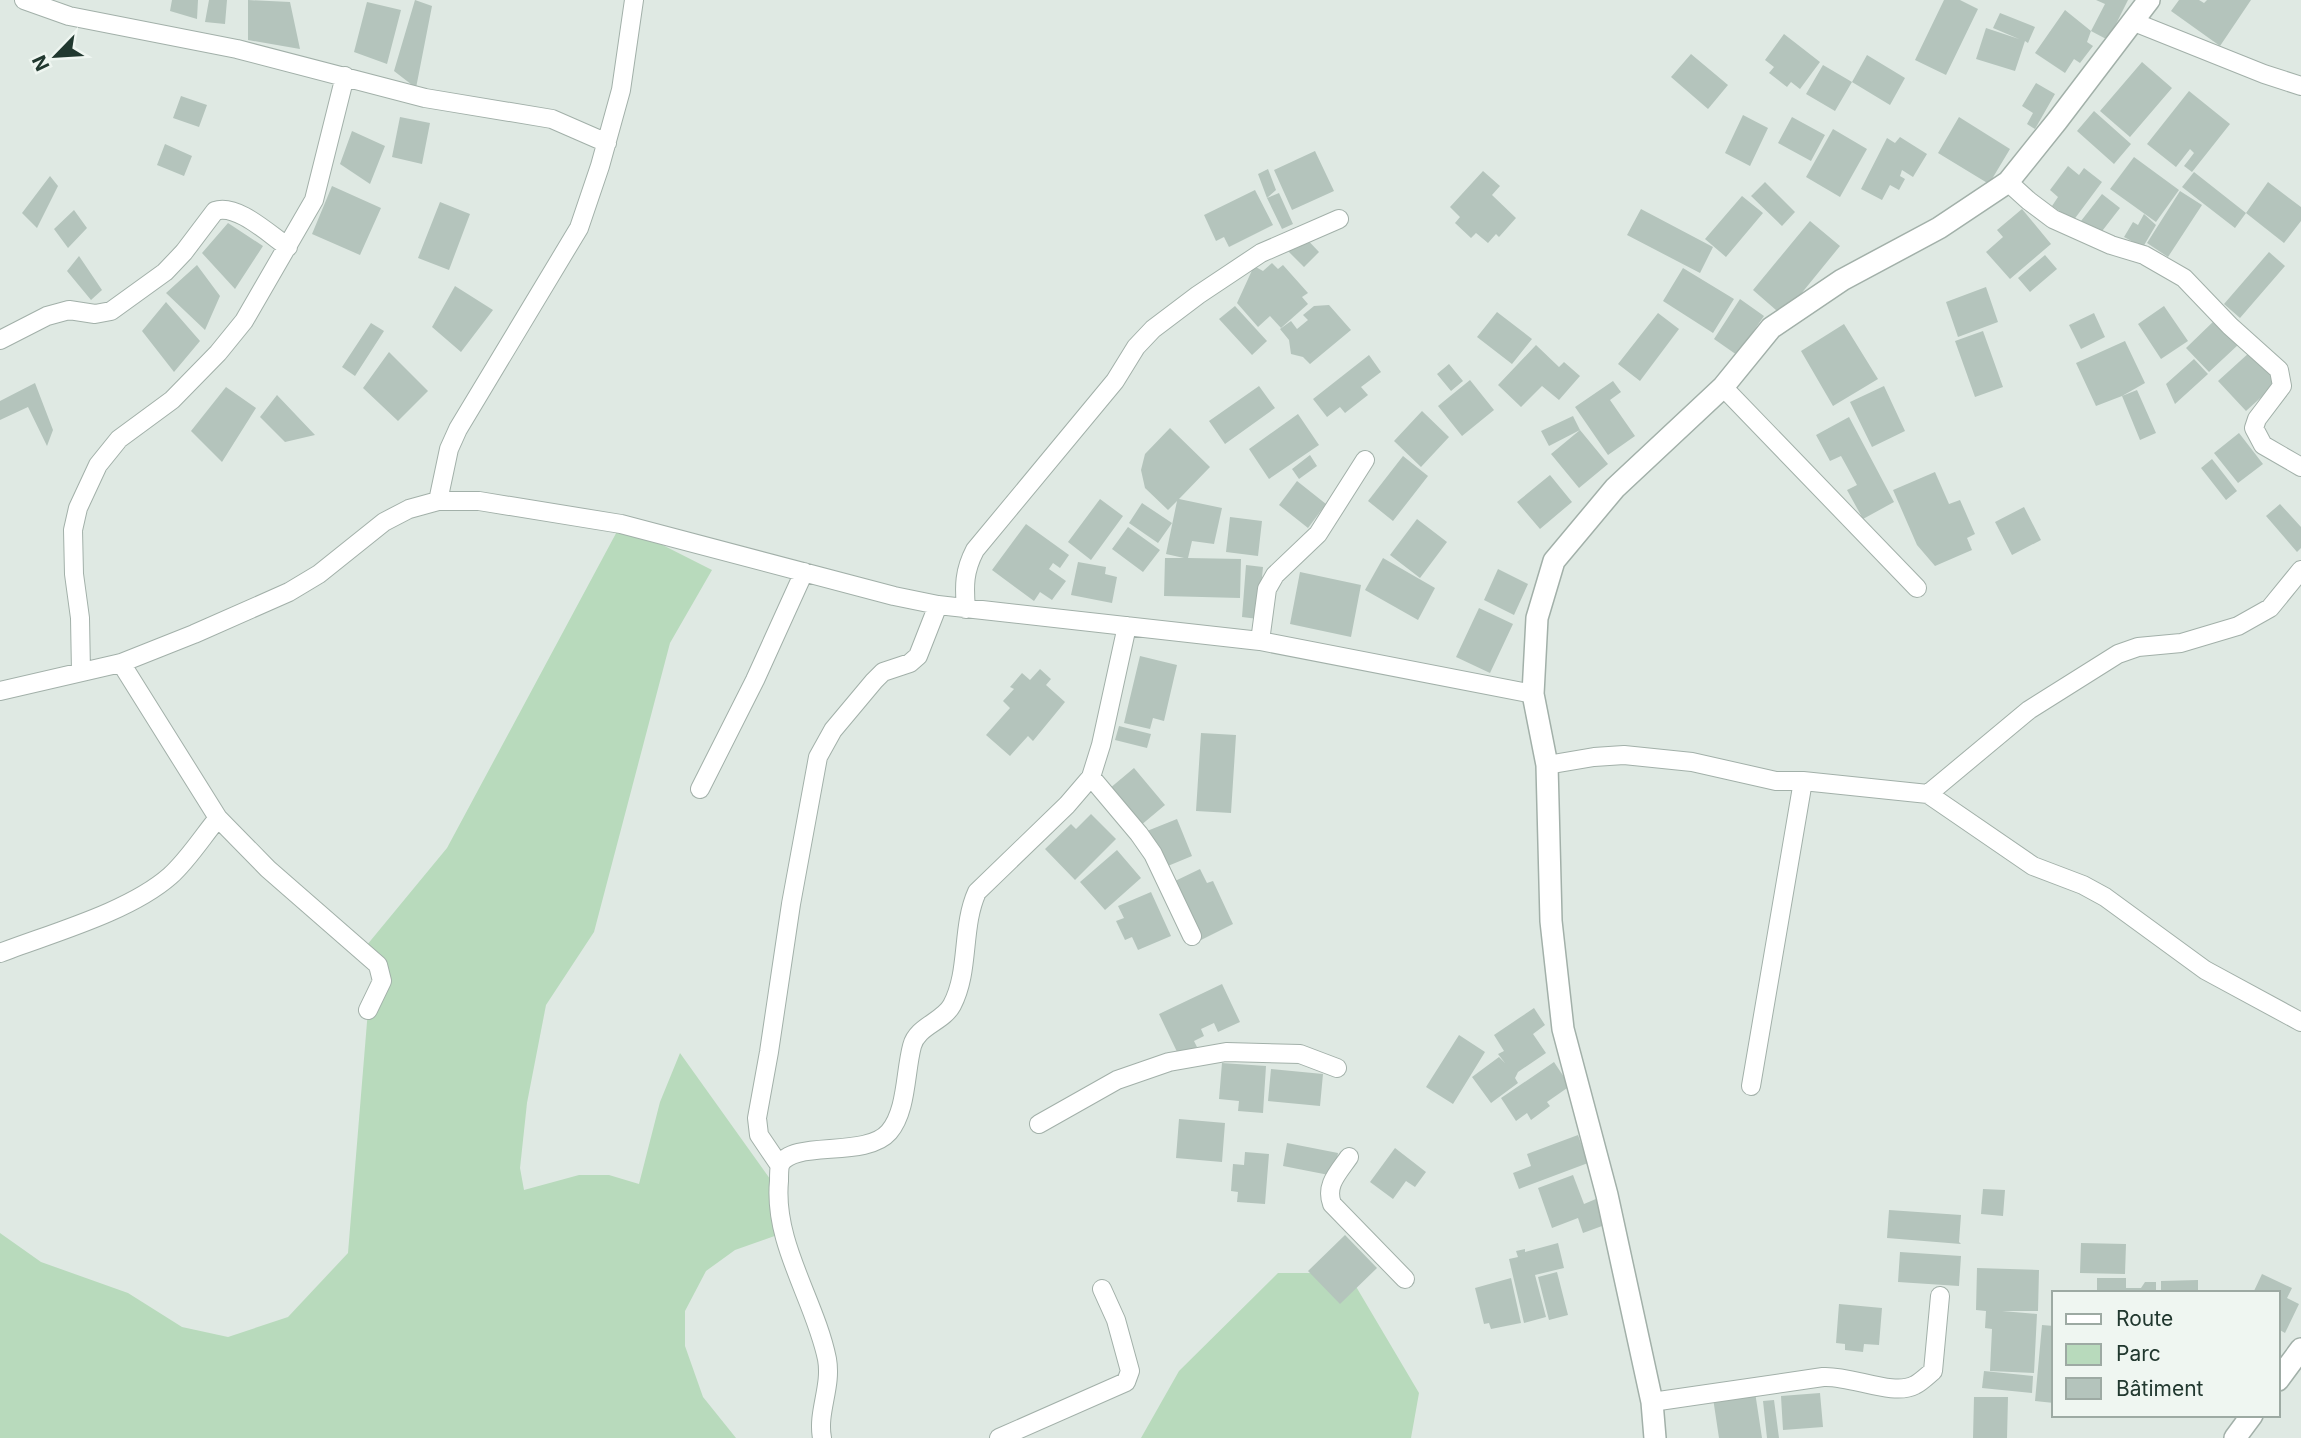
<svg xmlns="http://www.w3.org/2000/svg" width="2301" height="1438" viewBox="0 0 2301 1438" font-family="Inter,sans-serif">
<rect width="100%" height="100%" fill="#dfe9e3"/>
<path fill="#b8dabc" d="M621 524 712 570 670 643 594 932 546 1005 527 1103 520 1168 524 1190 579 1175H609L639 1184 660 1102 680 1053 778 1190 783 1233 735 1250 706 1271 685 1311V1346L703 1397 736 1438H0V1233L41 1262 128 1293 182 1327 228 1337 288 1317 348 1253 368 1010 382 981 362 951 447 848Z
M1278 1273H1348L1419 1393 1411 1438H1141L1179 1371Z"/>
<path fill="#b4c4bc" d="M172 0H198L197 19 170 11Z
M209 0H227L225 24 205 22Z
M248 0 290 2 300 49 248 40Z
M415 0 432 6 416 88 394 71Z
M1944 0H1960L1978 9 1946 75 1915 60Z
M2096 0H2128L2108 40 2091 31 2105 4Z
M2179 0H2199L2204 3 2207 0H2251L2220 46 2171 11Z
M367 2 401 10 387 64 354 52Z
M2065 10 2091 31 2087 42 2093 46 2080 63 2074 59 2065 73 2035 53Z
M2000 13 2035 27 2028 43 2025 41 2015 71 1976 59 1986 28 2019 39 1993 28Z
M1784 34 1820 62 1800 89 1791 82 1787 87 1769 73 1774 67 1765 60Z
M1691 54 1728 85 1708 109 1671 77Z
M1867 55 1905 78 1890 105 1852 82Z
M2142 62 2172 88 2130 137 2100 111Z
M1823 65 1852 82 1835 111 1806 94Z
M2036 83 2055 94 2035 129 2027 124 2033 113 2022 106Z
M2189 91 2230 124 2192 172 2184 166 2194 153 2190 149 2176 167 2147 144Z
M181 96 207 105 199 127 173 118Z
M2094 111 2131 144 2114 164 2077 131Z
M1743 115 1768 128 1750 166 1725 153Z
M400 117 430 123 422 164 392 157Z
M1792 117 1825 135 1811 161 1778 143Z
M1959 117 2010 149 1989 184 1938 153Z
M1833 129 1867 149 1840 197 1806 177Z
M352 131 385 146 370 184 340 164Z
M1900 137 1927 154 1913 177 1902 170 1900 176 1905 179 1899 190 1890 185 1882 200 1861 189 1887 138 1895 143Z
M165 144 192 156 184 176 157 165Z
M1315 151 1334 191 1292 210 1274 170Z
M2134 157 2179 190 2156 222 2110 189Z
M2068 166 2079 175 2084 168 2102 182 2073 221 2052 206 2058 197 2050 190Z
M1268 169 1276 190 1267 198 1258 174Z
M1483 171 1500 186 1492 195 1516 218 1499 237 1496 234 1488 243 1476 233 1471 238 1455 223 1460 217 1450 207Z
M2194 172 2246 213 2235 228 2182 187Z
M50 176 58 186 37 228 22 213Z
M1765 182 1795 212 1782 226 1751 196Z
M2268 182 2301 207V221L2284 243 2246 213Z
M332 186 381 208 360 255 312 234Z
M1255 190 1273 225 1229 247 1224 237 1216 241 1204 215Z
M2180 191 2202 205 2168 257 2147 243Z
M1279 193 1293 224 1282 229 1267 198Z
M2102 194 2120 208 2099 235 2081 221Z
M1742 196 1763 213 1726 257 1705 239Z
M440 202 470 214 449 270 418 258Z
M1641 209 1713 247 1700 273 1627 235Z
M2022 209 2051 244 2010 279 1986 252 2003 237 1997 230Z
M74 210 87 228 68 248 54 229Z
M2144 214 2156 225 2143 247 2124 237 2133 222 2138 225Z
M1810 221 1840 246 1783 316 1753 290Z
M228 223 263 246 235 289 202 253Z
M1300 232 1319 252 1304 267 1284 247Z
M2269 252 2285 266 2240 318 2224 304Z
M2045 255 2057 269 2030 292 2018 278Z
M79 256 102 290 91 300 67 271Z
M1272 263 1278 269 1283 265 1308 293 1302 297 1308 304 1281 328 1270 316 1258 327 1237 303 1254 266 1263 271Z
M197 265 220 296 205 330 166 293Z
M1683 268 1734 299 1713 333 1663 301Z
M455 286 493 310 461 352 432 327Z
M1986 287 1998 322 1958 337 1946 302Z
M1740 299 1764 316 1737 355 1714 339Z
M166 302 200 341 174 372 142 331Z
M1329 305 1351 330 1310 364 1303 357 1291 354 1289 340 1280 329 1291 321 1297 329 1308 320 1303 315 1314 306Z
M1235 306 1267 341 1252 355 1219 319Z
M2164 306 2188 341 2161 359 2138 324Z
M1497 312 1532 339 1512 364 1477 337Z
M1658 313 1679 329 1640 381 1618 364Z
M2094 313 2105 337 2081 349 2069 325Z
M2216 319 2239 344 2209 372 2186 348Z
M371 323 384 331 355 376 342 367Z
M1844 324 1878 379 1833 406 1801 351Z
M1983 331 2003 387 1975 397 1955 341Z
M2125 341 2145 383 2122 396 2096 406 2076 363Z
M1536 345 1559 367 1564 362 1580 376 1559 400 1542 386 1521 407 1498 385Z
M389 352 428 391 398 421 363 388Z
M2250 352 2278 382 2246 411 2218 381Z
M1369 355 1381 372 1361 387 1368 395 1345 413 1340 407 1327 417 1313 399Z
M2194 359 2208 374 2175 404 2166 384Z
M1449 364 1463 381 1451 391 1437 374Z
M1470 380 1494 410 1462 436 1438 406Z
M1613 381 1621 392 1610 400 1635 436 1608 455 1575 407Z
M35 383 53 430 47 446 28 407 0 420V401Z
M1259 386 1275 408 1225 444 1209 421Z
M1884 386 1905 431 1872 447 1850 402Z
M226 387 256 408 222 462 191 431Z
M2137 390 2156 433 2140 440 2122 396Z
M277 395 315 435 285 442 260 417Z
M1422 411 1449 437 1421 467 1394 441Z
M1298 414 1319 445 1269 479 1249 449Z
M1573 416 1580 430 1549 446 1541 431Z
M1849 417 1894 502 1863 519 1847 490 1857 485 1841 456 1830 461 1816 435Z
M1170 428 1210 467 1179 499 1222 508 1214 544 1192 541 1188 558 1241 559 1240 598 1164 596 1165 558H1184L1166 554 1177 501 1168 510 1145 488 1141 470 1145 454Z
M1580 430 1608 464 1579 488 1551 454Z
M2239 433 2263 464 2238 483 2214 453Z
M1310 455 1317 466 1299 479 1292 469Z
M1403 456 1428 476 1393 521 1368 501Z
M2212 459 2237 491 2226 500 2201 468Z
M1935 472 1949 504 1960 500 1975 534 1967 538 1972 550 1935 566 1917 545 1893 490Z
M1550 475 1572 502 1540 529 1517 502Z
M1297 481 1326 504 1308 528 1279 505Z
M1100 499 1123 516 1091 560 1068 542Z
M1142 503 1172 523 1158 543 1129 523Z
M2280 504 2301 527V548L2297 552 2266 516Z
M2024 507 2041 540 2012 555 1995 522Z
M1230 517 1262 521 1258 556 1226 552Z
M1417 519 1447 542 1420 578 1390 555Z
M1026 524 1069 555 1060 568 1053 563 1049 569 1066 581 1052 600 1040 592 1034 601 992 570Z
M1128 527 1160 550 1143 572 1112 549Z
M1383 558 1435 588 1418 620 1365 590Z
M1078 562 1106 567 1105 574 1117 577 1112 603 1071 595Z
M1246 565 1263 567 1258 619 1242 617Z
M1498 569 1528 584 1514 615 1484 600Z
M1300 572 1361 585 1351 637 1290 624Z
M1479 608 1513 624 1490 673 1456 657Z
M1140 656 1177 665 1164 721 1153 718 1150 729 1124 723Z
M1040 669 1051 679 1046 685 1065 702 1033 741 1028 736 1010 756 986 735 1010 708 1003 701 1014 689 1010 687 1022 673 1030 680Z
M1119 726 1151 734 1147 748 1115 740Z
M1201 733 1236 735 1231 813 1196 811Z
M1134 768 1165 805 1140 826 1109 789Z
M1091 814 1116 839 1075 880 1045 849 1071 824 1076 829Z
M1177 819 1192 856 1163 868 1147 831Z
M1117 850 1141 878 1105 910 1080 882Z
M1200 869 1207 883 1213 881 1233 924 1201 940 1173 882Z
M1151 892 1171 936 1138 950 1132 937 1125 940 1116 921 1124 918 1118 906Z
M1222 984 1240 1022 1218 1032 1214 1023 1201 1029 1204 1036 1194 1041 1197 1047 1179 1056 1159 1014Z
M1534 1008 1545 1025 1533 1034 1546 1053 1518 1072 1515 1078 1518 1083 1491 1103 1472 1077 1499 1057 1505 1063 1498 1054 1504 1051 1494 1035Z
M1459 1035 1485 1052 1453 1104 1426 1087Z
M1554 1062 1570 1086 1547 1102 1550 1106 1531 1120 1527 1113 1516 1121 1501 1098Z
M1222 1063 1266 1066 1263 1113 1238 1111 1239 1101 1219 1099Z
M1271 1069 1323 1074 1320 1106 1268 1101Z
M1179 1119 1225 1123 1222 1162 1176 1158Z
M1578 1135 1588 1163 1519 1189 1513 1173 1531 1166 1527 1154Z
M1287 1143 1338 1153 1334 1176 1283 1166Z
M1395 1148 1426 1172 1415 1187 1406 1181 1393 1199 1370 1182Z
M1245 1152 1269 1154 1265 1204 1237 1202 1238 1192 1231 1191 1233 1164 1244 1165Z
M1573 1175 1584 1204 1603 1196 1613 1222 1583 1233 1578 1218 1552 1228 1538 1188Z
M1983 1189 2005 1190 2003 1216 1981 1214Z
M1889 1210 1961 1215 1959 1242 1961 1244 1887 1238Z
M1345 1235 1377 1268 1340 1304 1308 1271Z
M1558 1243 1564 1268 1535 1275 1546 1317 1524 1323 1509 1259 1518 1257 1516 1251 1525 1249V1252Z
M2081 1243 2126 1244 2125 1274 2080 1273Z
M1900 1252 1961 1256 1959 1286 1898 1282Z
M1977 1268 2039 1270 2038 1311H2002L2037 1314 2034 1373 1990 1371 1992 1329 1985 1328 1986 1311 1976 1310Z
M1557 1272 1568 1315 1549 1320 1538 1277Z
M2262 1274 2292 1288 2287 1298 2299 1304 2285 1333 2278 1329V1293H2253Z
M1511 1278 1521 1323 1491 1329 1489 1323 1484 1324 1475 1288Z
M2097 1278H2126V1288H2141L2145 1282H2156V1293H2097Z
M2198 1280V1293H2161V1281Z
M1839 1304 1882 1308 1879 1345 1864 1344 1863 1352 1845 1350V1344L1836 1343Z
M2042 1325 2054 1326V1403L2035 1401Z
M1984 1371 2033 1376 2032 1393 1982 1388Z
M1755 1392 1762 1438H1719L1713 1398Z
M1820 1393 1823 1427 1783 1430 1781 1396Z
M1974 1397H2008L2007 1438H1973Z
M1774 1400 1779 1438H1767L1763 1401Z"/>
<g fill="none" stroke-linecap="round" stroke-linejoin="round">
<defs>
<path id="minor" d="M24 0 69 16 237 49 425 98 552 119 607 143
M2134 22 2264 74 2301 86
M2008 182 2029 201 2053 219 2111 245 2144 255 2184 278 2230 326 2279 370 2282 386 2257 419 2254 428 2263 445 2301 467
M0 340 47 316 69 310 95 314 111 311 165 272 184 252 215 211C237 203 270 235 288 247
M1723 387 1917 588
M438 501 449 449 458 429 579 228 600 166 621 90 634 0
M966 609C964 586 964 571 975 550L1115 381 1136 347 1153 329 1198 295 1261 253 1339 219
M1260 641 1267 589 1275 575 1318 534 1365 460
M121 663 218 818 268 869 378 965 382 981 368 1010
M81 672 80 618 74 574 73 530 78 508 98 465 119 439 172 400 218 353 244 321 314 200 345 76
M0 691 121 663 194 634 289 592 319 574 384 522 409 509 438 501H479L621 524 894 596 938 605 1260 641 1533 694
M1547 765 1594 757 1624 755 1692 762 1776 781H1803L1928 794 2033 866 2083 885 2105 897 2205 970 2301 1022
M1091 777 1139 834 1153 854 1192 936
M700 789 755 680 804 572
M1928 794 2029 710 2118 654 2138 647 2181 643 2238 626 2270 608 2301 570
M0 953C52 933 129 912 170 876 188 860 203 836 218 818
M1751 1086 1803 781
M1039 1124 1117 1080 1169 1062 1226 1052 1300 1054 1337 1068
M1349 1157C1338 1173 1325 1185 1332 1204L1405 1279
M780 1166 759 1135 757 1118 769 1052 791 904 818 757 833 730 874 681 883 672 910 663 918 656 938 605
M1652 1402 1823 1377C1851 1375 1893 1397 1915 1385 1921 1382 1927 1376 1933 1371L1940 1296
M822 1438C817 1412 832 1387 827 1359 815 1300 773 1243 779 1181 779 1176 779 1169 780 1165 792 1139 866 1159 889 1132 907 1111 905 1072 912 1046 917 1026 943 1022 952 1005 970 971 961 927 977 892L1067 805 1091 777 1101 745 1127 626
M999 1438 1126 1382 1130 1371 1116 1320 1102 1289"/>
<path id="tertiary" d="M2278 1380 2301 1349
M1655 1438 1652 1402 1607 1195 1563 1029 1551 921 1547 765 1533 694 1537 618 1554 561 1615 488 1723 387 1771 328 1842 280 1939 228 2008 182 2057 121 2149 0
M2235 1438 2252 1415"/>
</defs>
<use href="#minor" stroke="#a2b0a9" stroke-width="20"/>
<use href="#tertiary" stroke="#a2b0a9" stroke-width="24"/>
<use href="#minor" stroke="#fff" stroke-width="18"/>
<use href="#tertiary" stroke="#fff" stroke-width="21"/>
</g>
<rect x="2052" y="1291" width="228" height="126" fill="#eff6f1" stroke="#9daaa3" stroke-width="2"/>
<rect x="2066" y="1314" width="35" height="10" fill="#ffffff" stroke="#9daaa3" stroke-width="2"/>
<text x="2116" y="1326" font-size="21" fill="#21382f">Route</text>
<rect x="2066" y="1344" width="35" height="21" fill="#b8dabc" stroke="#9daaa3" stroke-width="2"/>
<text x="2116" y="1361" font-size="21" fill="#21382f">Parc</text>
<rect x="2066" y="1378" width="35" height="21" fill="#b4c4bc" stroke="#9daaa3" stroke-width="2"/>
<text x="2116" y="1396" font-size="21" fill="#21382f">Bâtiment</text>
<g transform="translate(56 56) rotate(245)" stroke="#eff6f1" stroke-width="5" paint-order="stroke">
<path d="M0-5L12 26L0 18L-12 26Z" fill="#21382f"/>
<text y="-10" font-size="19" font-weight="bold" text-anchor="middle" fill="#21382f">N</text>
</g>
</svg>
